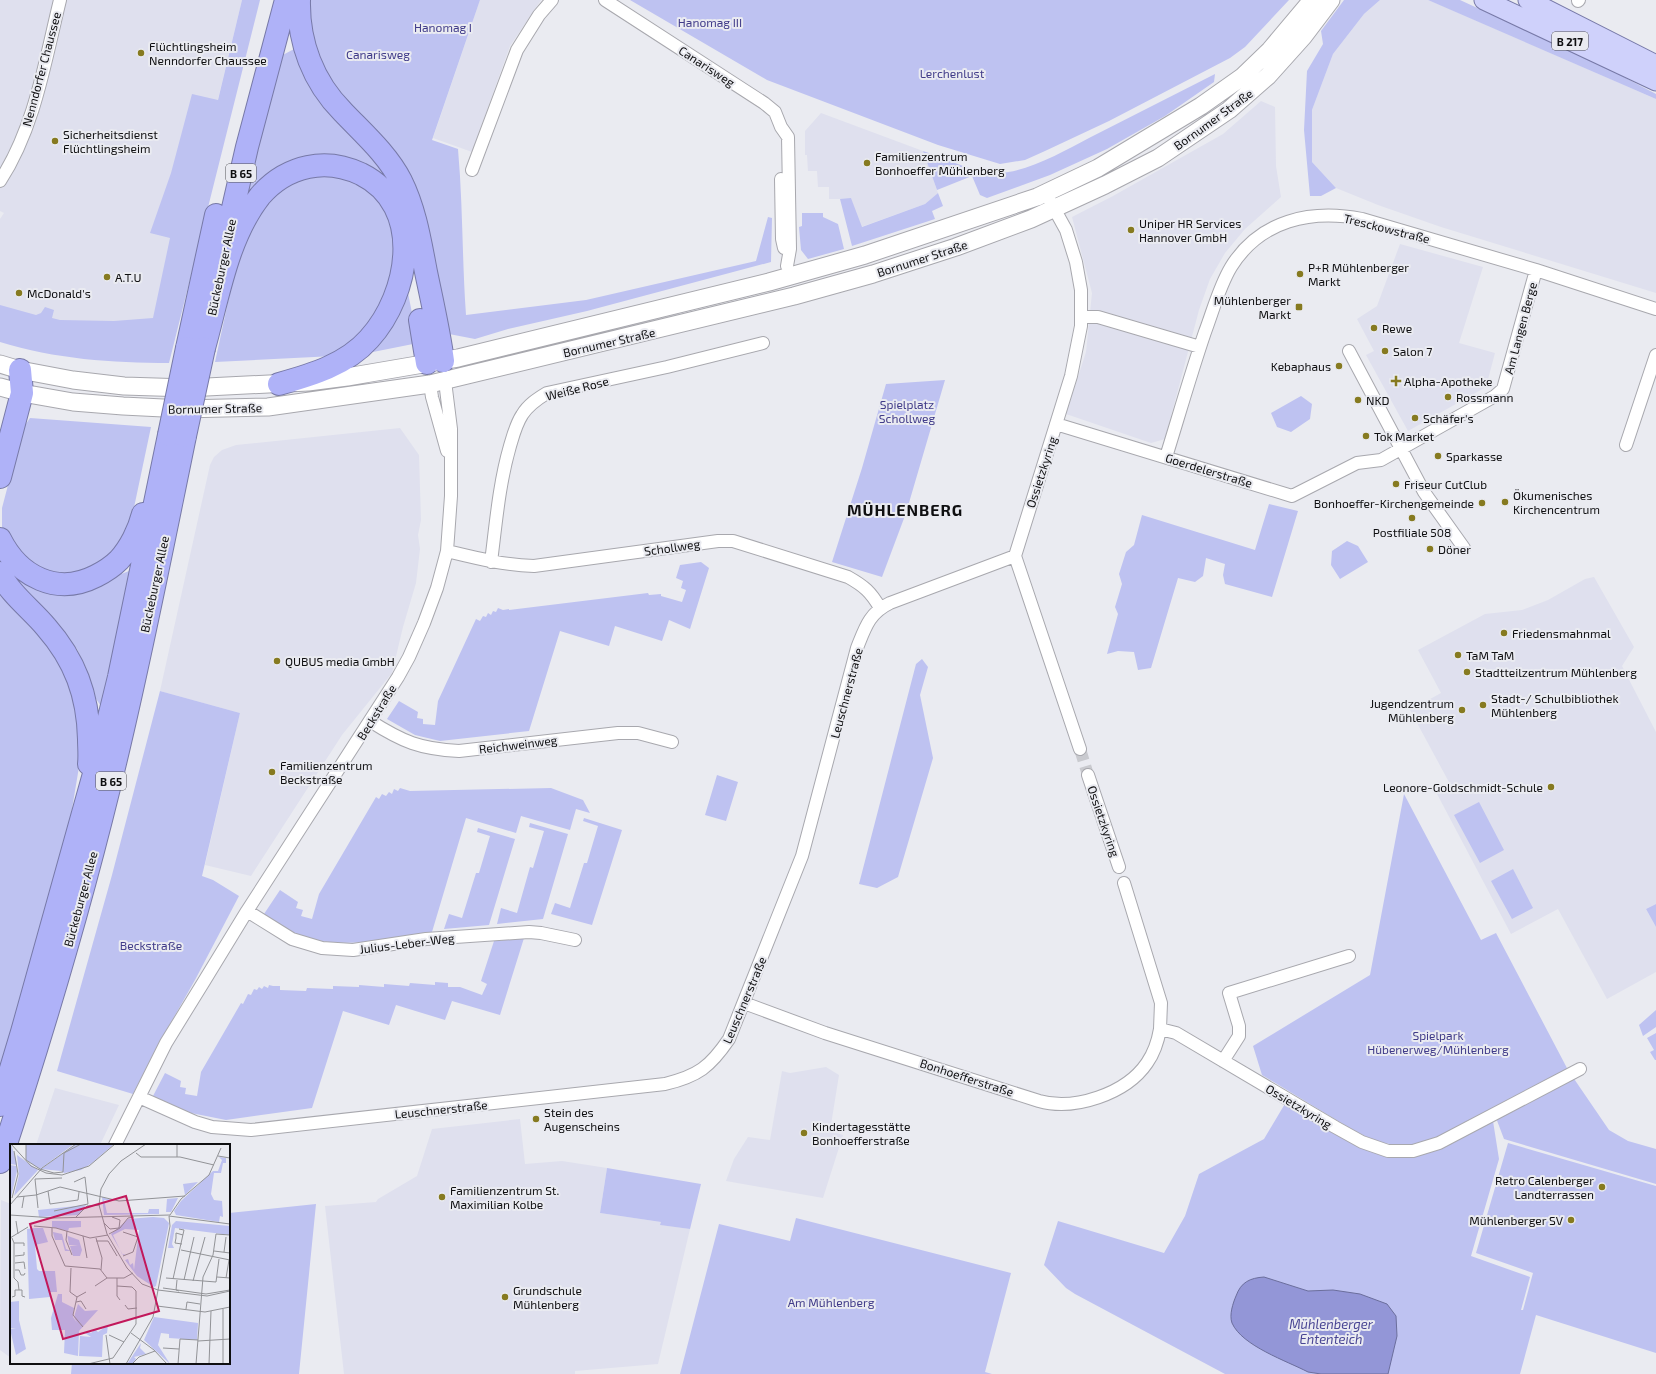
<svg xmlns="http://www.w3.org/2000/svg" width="1656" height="1374" viewBox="0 0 1656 1374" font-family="'Exo 2',sans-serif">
<rect width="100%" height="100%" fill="#eaebf1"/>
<path fill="#dfe0ee" d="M0 0H242L160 339 0 318V219L4 213 0 211Z
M480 0H541L510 46 472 152 433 138Z
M1380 0H1428L1438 4 1656 99V293L1441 227 1378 205 1336 188 1312 162V110L1333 54 1364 14Z
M1261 101 1275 107 1276 166 1281 197 1245 229 1225 253 1210 279 1199 310 1165 439 1151 443 1066 414 1086 352 1092 293 1072 217 1113 196 1223 134Z
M821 113 923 151 938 193 925 204 861 227 851 199H829V187H818L817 171H808L807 155H805V131Z
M1400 244 1483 267 1459 343 1495 353 1486 387 1408 431 1366 355 1374 351 1357 319 1377 306Z
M400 428 419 455 421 520 418 535 420 549 416 583 403 627 392 673 342 735 251 876 205 865 240 713 160 691 210 465 214 457 222 450 236 445Z
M1594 577 1634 647 1622 666 1656 732V904L1646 909 1656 927V972L1607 999 1558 909 1511 934 1436 792 1450 784 1410 710 1441 693 1418 650 1485 614 1522 610 1548 600 1585 579Z
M826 1067 839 1075 830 1131 843 1135 823 1198 726 1181 734 1159 748 1137 770 1140 782 1071 790 1073Z
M55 1088 119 1105 100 1145H36Z
M520 1119 525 1164 562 1161 607 1168 600 1213 661 1222V1225L690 1229 658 1364 575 1371V1374H344L325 1206 376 1202 378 1199 417 1176 432 1129Z
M1 1200 11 1204V1358L0 1350Z"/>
<path fill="#bec2f1" d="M242 0H260L169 363C112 363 55 359 0 342V305L36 315 41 313 45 307 54 310 52 318 60 320 114 321 153 318 170 238 150 233 171 173 192 94 218 100Z
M308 0H480L432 140 458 149C463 205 462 260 466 315L586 300 756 261 768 217 772 218 771 262 587 311 508 329 475 339 449 334 402 165C386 134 361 117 338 92 329 81 314 53 312 40 310 27 309 13 308 0Z
M630 0H1289L1245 47 1230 58 1109 121 1045 151 1025 160 1000 164 938 145 767 80Z
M1344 0H1380L1364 14 1333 54 1312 110V162L1336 188 1321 196H1310L1304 130 1307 71 1323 44 1321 31Z
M1428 0H1460L1603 66 1656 94V99Z
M298 47 380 157 406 218 321 159 241 218 277 58Z
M1215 74 1214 82 1165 116 1107 149 1050 175 987 198 980 195 972 176 937 190 923 151C946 159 975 173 999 173 1028 172 1064 151 1089 138 1131 117 1173 95 1215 74Z
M330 172 370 188 391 219 396 268 370 327 334 356 215 362 233 279 242 243 255 216 284 184Z
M938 193 943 206 932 211 935 219 852 246 840 199 851 198 862 227 925 204Z
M802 213H823V217L838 224 844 249 808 259 801 250 799 227 802 226Z
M406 283 418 343 358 355Z
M945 380 906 513 882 577 832 562 862 468 886 384Z
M1301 396 1312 404 1310 419 1291 432 1277 427 1271 413Z
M30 418 151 427 132 517 122 540 109 555 91 570 59 576 37 571 8 545 2 527V508L23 428Z
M1269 504 1298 511 1272 597 1225 584 1223 575 1225 564 1206 558 1203 576 1195 582 1178 578 1151 668 1138 670 1134 652 1118 651 1138 589 1118 651 1107 654 1118 614 1115 607 1122 584 1119 574 1126 552 1134 545 1142 515 1255 550Z
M1347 541 1358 546 1368 562 1340 579 1331 565 1332 551Z
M701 562 709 568 690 629 669 620 662 641 615 626 609 646 560 631 529 731 440 741 415 735 387 719 399 701 418 712 417 718 423 719V724L435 725 438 701 476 619 480 621 483 616 486 617 488 613 491 615 493 611 496 612 498 608 503 610 509 609V610L648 593 649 595 661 594V596L682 602 686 590 681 588 683 581 676 578 680 565Z
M6 570 18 573 111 578 129 571 103 709 92 693 86 668 77 649 53 620Z
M0 586 42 632 74 683 82 749 70 821 0 1074Z
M922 659 928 667 920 695 933 758 898 877 877 888 859 884 916 664Z
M160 691 240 713 202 876 213 880 239 896 195 980 161 1040 133 1094 57 1071 112 875Z
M717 775 738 782 726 821 705 815Z
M400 788 410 791 551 788 583 800 590 813 576 809 570 830 521 816 516 833 466 818 432 932C385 939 335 953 290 931 281 927 272 920 264 914L280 890 298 902 296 908 303 910 301 916 312 919 319 894 376 797 379 799 382 794 386 796 389 792 392 794 394 789 398 791Z
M1404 794 1481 940 1496 933 1568 1070 1609 1130 1628 1141 1656 1149V1184L1504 1139 1493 1110 1429 1142 1404 1146 1376 1142 1348 1127 1262 1075 1253 1046 1370 975Z
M1479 802 1504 850 1480 863 1454 815Z
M584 818 622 830 592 925 551 914 555 903 570 908 584 863H587L598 826 583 821Z
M530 823 568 834 543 919 497 924 501 908 517 913 530 867 533 868 544 831 529 827Z
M478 828 515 839 489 925 444 929 449 914 462 918 476 873H479L490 836 477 832Z
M1513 869 1533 908 1512 919 1491 881Z
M1656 904V927L1646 909Z
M524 938 500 1015 452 1001 445 1020 396 1005 389 1025 343 1011 312 1108 226 1120 186 1112 153 1096 165 1073 181 1081 180 1087 186 1088 185 1094 197 1096 201 1072 241 1003 243 1004 248 994 251 995 254 989 257 990 259 987 262 989 264 986 268 988 269 985 273 986H280V990L306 991 307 988 333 989V986L359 987V985L384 987V984L409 986 410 983 435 985V982L448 983V987H460L482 995 487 984 481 981 494 941Z
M1656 1010V1027L1643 1036 1639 1025Z
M1656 1033V1060H1655L1650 1052 1654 1050 1647 1038Z
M1286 1102 1387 1156C1428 1160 1458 1139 1493 1121L1499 1159 1471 1256 1530 1277 1521 1310H1523L1533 1273 1476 1253 1508 1143 1656 1186V1353L1536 1315 1520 1374H1225L1075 1294 1066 1288 1044 1265 1058 1221 1164 1253 1185 1216 1199 1174 1264 1139Z
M607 1168 701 1184 690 1229 660 1225 661 1222 600 1213Z
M316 1204 299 1374H71L72 1363H229V1213Z
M796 1218 1011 1273 985 1372 992 1374H680L719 1224 790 1241Z"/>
<path fill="#9396d7" stroke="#6b6e9c" d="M1264 1277 1308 1291 1333 1290 1360 1294 1387 1304 1396 1316 1397 1336 1388 1374H1321L1308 1372C1287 1361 1242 1346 1232 1323 1229 1315 1233 1303 1236 1296 1241 1282 1250 1278 1264 1277Z"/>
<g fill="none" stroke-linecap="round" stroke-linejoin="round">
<path stroke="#c9cacf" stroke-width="12" stroke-dasharray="12 6" stroke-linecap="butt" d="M1080 749 1088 775"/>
<defs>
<path id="street" d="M605 0 764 103 775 112 781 127 788 137 790 249 787 266
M1578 1 1579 0
M472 170 517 50 539 15 552 0
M781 179 782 239 784 248
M0 181C35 127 45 61 60 0
M1050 201 1066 230 1076 262 1081 290V326L1071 376 1015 556 1080 749
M1082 317H1098L1200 347
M1349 351 1424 492 1464 548
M430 384 432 397 447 451
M1056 424 1292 496 1357 463 1381 460 1495 396 1503 389 1536 270
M1626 445 1656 355
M1166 457C1179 415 1191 373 1205 332 1213 311 1219 287 1231 267 1260 220 1311 209 1362 219L1536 270 1656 309
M447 551C476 558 503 565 534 566L718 541H733L848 577C864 586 871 592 880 608
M491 562C496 523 499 484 510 446 513 436 516 424 522 415 528 405 537 399 547 393L667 367 763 343
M370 721C403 742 420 749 459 751L618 733H638L672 742
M1088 775 1119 867
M1124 883 1161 1003 1160 1029 1176 1033 1335 1127 1362 1142 1388 1151H1413L1439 1143 1580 1069
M247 911 292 939 322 948 353 950 426 939 529 932 541 933 575 940
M744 1003 825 1033 1039 1101C1074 1111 1126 1094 1147 1063 1154 1053 1158 1041 1160 1029
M1223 1061 1239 1036V1026L1229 993 1349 956
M139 1097 195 1122 212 1127 251 1130 665 1084C698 1076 710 1067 729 1039L802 856 857 648C865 628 869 613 890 603L1015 556
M115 1145 166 1043 203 983 247 911 398 677 409 657 424 623 437 588 447 551 451 496V429L445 381"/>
<path id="secondary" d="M0 364 20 370 73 380 124 386 187 388 308 382 347 377 458 358 769 282 865 255 1037 197 1098 168 1201 106 1242 77 1270 50 1312 0
M0 387 22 393 73 402 123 406 183 409 268 407 430 384 794 296 873 274 956 247 1031 219 1105 185 1158 158 1229 110 1268 76 1303 37 1331 0"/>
<path id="primary" d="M1484 0 1656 81
M1528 0 1656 65"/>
<path id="highway" d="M299 0C298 42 313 82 343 112 364 134 387 154 401 181 415 209 420 241 426 272 432 301 439 331 443 361
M225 243 247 147 286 0
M420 320 427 363
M187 348 216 215
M204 348C218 298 227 238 260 196 273 181 289 171 308 167 326 163 344 166 361 174 425 206 410 294 369 339 346 365 311 375 279 384
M0 477 22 393 20 370
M0 539C19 577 57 596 96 576 104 572 113 566 119 560 130 548 139 530 143 514
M0 573C10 594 31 609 46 627 75 660 88 695 89 739 89 747 90 756 89 764
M0 1105 22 1032 104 738 119 677 169 435
M0 1162C46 1023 87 884 120 742 144 640 164 538 185 436"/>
</defs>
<use href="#street" stroke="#a8a8ae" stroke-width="14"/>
<use href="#secondary" stroke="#a8a8ae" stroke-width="19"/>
<use href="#primary" stroke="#7779a7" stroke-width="21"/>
<use href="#highway" stroke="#7779a7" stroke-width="24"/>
<use href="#street" stroke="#fff" stroke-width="12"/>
<use href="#secondary" stroke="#fff" stroke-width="17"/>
<use href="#primary" stroke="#cfd1fb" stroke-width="19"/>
<use href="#highway" stroke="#afb2f8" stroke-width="22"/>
<defs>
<path id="highway-bridge" d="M169 435 187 348
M185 436 204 348"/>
</defs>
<use href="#highway-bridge" stroke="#7779a7" stroke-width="24" stroke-linecap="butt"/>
<use href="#highway-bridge" stroke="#afb2f8" stroke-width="22"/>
</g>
<g fill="#867a20" stroke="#eaebf1" stroke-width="1.5">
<circle cx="141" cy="53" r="4"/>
<circle cx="55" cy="141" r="4"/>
<circle cx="867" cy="163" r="4"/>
<circle cx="1131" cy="230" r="4"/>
<circle cx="1300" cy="274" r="4"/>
<circle cx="107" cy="277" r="4"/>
<circle cx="19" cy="293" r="4"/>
<rect x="1295" y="303" width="8" height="8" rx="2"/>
<circle cx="1374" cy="328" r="4"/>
<circle cx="1385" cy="351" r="4"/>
<circle cx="1339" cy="366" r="4"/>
<path d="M1394 375h4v4h4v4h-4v4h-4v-4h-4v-4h4z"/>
<circle cx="1448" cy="397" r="4"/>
<circle cx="1358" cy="400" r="4"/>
<circle cx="1415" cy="418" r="4"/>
<circle cx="1366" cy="436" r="4"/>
<circle cx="1438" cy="456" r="4"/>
<circle cx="1396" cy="484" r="4"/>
<circle cx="1505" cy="502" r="4"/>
<circle cx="1482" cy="503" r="4"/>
<circle cx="1412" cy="518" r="4"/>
<circle cx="1430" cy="549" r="4"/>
<circle cx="1504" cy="633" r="4"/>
<circle cx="1458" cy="655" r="4"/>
<circle cx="277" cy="661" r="4"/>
<circle cx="1467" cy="672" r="4"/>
<circle cx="1483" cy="705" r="4"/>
<circle cx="1462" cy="710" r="4"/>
<circle cx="272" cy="772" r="4"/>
<circle cx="1551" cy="787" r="4"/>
<circle cx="536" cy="1119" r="4"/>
<circle cx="804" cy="1133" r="4"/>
<circle cx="1602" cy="1187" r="4"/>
<circle cx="442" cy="1197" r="4"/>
<circle cx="1571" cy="1220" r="4"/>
<circle cx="505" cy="1297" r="4"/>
</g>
<g text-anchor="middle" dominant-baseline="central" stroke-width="4" stroke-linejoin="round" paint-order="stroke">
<g fill="#eaebf1" stroke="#515154" stroke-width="1">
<rect x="1552" y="32" width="36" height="18" rx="3"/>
<rect x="226" y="164" width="30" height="18" rx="3"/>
<rect x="96" y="772" width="30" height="18" rx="3"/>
</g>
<g font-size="11" font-weight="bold" fill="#0f0f11">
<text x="1570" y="41">B 217</text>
<text x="241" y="173">B 65</text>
<text x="111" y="781">B 65</text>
</g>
<g font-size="12" fill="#403b89" stroke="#eaebf1">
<text x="710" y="22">Hanomag III</text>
<text x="443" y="27">Hanomag I</text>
<text x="378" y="54">Canarisweg</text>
<text x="952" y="73">Lerchenlust</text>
<text x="907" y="404">Spielplatz<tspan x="907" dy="14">Schollweg</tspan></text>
<text x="151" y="945">Beckstraße</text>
<text x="1438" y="1035">Spielpark<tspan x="1438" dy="14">Hübenerweg/Mühlenberg</tspan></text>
<text x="831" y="1302">Am Mühlenberg</text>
</g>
<g font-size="12" fill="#0f0f11" stroke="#eaebf1" text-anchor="start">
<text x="149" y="46">Flüchtlingsheim<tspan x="149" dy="14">Nenndorfer Chaussee</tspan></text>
<text x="63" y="134">Sicherheitsdienst<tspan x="63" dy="14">Flüchtlingsheim</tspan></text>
<text x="875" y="156">Familienzentrum<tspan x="875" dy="14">Bonhoeffer Mühlenberg</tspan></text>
<text x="1139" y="223">Uniper HR Services<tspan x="1139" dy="14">Hannover GmbH</tspan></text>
<text x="1308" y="267">P+R Mühlenberger<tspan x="1308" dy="14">Markt</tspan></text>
<text x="115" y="277">A.T.U</text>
<text x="27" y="293">McDonald's</text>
<text x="1291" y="300" text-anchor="end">Mühlenberger<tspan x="1291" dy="14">Markt</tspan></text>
<text x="1382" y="328">Rewe</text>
<text x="1393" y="351">Salon 7</text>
<text x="1331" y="366" text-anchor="end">Kebaphaus</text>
<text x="1404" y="381">Alpha-Apotheke</text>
<text x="1456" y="397">Rossmann</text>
<text x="1366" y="400">NKD</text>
<text x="1423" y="418">Schäfer's</text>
<text x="1374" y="436">Tok Market</text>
<text x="1446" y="456">Sparkasse</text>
<text x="1404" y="484">Friseur CutClub</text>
<text x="1513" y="495">Ökumenisches<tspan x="1513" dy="14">Kirchencentrum</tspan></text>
<text x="1474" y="503" text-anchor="end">Bonhoeffer-Kirchengemeinde</text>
<text x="1412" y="532" text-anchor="middle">Postfiliale 508</text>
<text x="1438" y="549">Döner</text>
<text x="1512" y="633">Friedensmahnmal</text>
<text x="1466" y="655">TaM TaM</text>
<text x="285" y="661">QUBUS media GmbH</text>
<text x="1475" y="672">Stadtteilzentrum Mühlenberg</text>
<text x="1491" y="698">Stadt-/ Schulbibliothek<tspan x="1491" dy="14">Mühlenberg</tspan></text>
<text x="1454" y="703" text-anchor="end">Jugendzentrum<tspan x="1454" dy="14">Mühlenberg</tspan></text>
<text x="280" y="765">Familienzentrum<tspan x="280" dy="14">Beckstraße</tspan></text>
<text x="1543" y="787" text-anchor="end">Leonore-Goldschmidt-Schule</text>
<text x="544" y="1112">Stein des<tspan x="544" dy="14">Augenscheins</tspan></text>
<text x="812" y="1126">Kindertagesstätte<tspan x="812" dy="14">Bonhoefferstraße</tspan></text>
<text x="1594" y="1180" text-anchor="end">Retro Calenberger<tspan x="1594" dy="14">Landterrassen</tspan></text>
<text x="450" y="1190">Familienzentrum St.<tspan x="450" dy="14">Maximilian Kolbe</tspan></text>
<text x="1563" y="1220" text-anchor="end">Mühlenberger SV</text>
<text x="513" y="1290">Grundschule<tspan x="513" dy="14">Mühlenberg</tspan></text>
</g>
<g font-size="12" fill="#0f0f11" stroke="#eaebf1">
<text transform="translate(707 66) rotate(33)">Canarisweg</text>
<text transform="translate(41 69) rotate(-75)">Nenndorfer Chaussee</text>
<text transform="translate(1213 119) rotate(-36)">Bornumer Straße</text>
<text transform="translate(1387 228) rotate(14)">Tresckowstraße</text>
<text transform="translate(922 258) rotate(-18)">Bornumer Straße</text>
<text transform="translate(221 267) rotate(-78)">Bückeburger Allee</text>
<text transform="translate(1520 328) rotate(-75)">Am Langen Berge</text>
<text transform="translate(609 342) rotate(-13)">Bornumer Straße</text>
<text transform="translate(577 388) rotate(-14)">Weiße Rose</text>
<text transform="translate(215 408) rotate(-1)">Bornumer Straße</text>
<text transform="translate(1209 470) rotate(17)">Goerdelerstraße</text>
<text transform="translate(1041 472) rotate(-72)">Ossietzkyring</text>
<text transform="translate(672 547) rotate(-8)">Schollweg</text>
<text transform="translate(154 584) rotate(-78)">Bückeburger Allee</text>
<text transform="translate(846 693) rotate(-75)">Leuschnerstraße</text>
<text transform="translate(376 712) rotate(-58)">Beckstraße</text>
<text transform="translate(518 744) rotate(-7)">Reichweinweg</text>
<text transform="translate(1104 821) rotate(71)">Ossietzkyring</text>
<text transform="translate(80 899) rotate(-75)">Bückeburger Allee</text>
<text transform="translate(407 943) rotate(-7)">Julius-Leber-Weg</text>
<text transform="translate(744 1000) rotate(-67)">Leuschnerstraße</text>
<text transform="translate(967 1077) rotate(18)">Bonhoefferstraße</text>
<text transform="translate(1299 1106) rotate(31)">Ossietzkyring</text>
<text transform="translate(441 1109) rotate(-6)">Leuschnerstraße</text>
</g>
<g font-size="13" font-style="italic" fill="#494694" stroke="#eaebf1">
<text x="1331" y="1324">Mühlenberger<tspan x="1331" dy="15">Ententeich</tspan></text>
</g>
<g font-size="16" font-weight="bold" letter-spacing="1" fill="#0f0f11" stroke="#eaebf1">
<text x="905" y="509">MÜHLENBERG</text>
</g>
</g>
<g transform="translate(10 1144)">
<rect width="220" height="220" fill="#eaebf1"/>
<path d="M1 0 5 12 7 21 0 20ZM16 0H64L30 25 16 16ZM66 0H104L82 19 71 26 54 29 51 27 31 25ZM7 11 28 26 4 52 9 31ZM209 13 216 14V19H213L211 29H204L201 50 204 56 212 57 213 73 210 72 209 78 166 71 164 67 171 57 203 27H208L212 16ZM0 21 6 22 7 27 1 53ZM188 38 175 51 173 40ZM92 53 101 56H94L97 69H138L139 65H149V70L94 71ZM168 54 161 68H156L157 55ZM76 61 69 71 29 73 28 66ZM143 73 154 74 159 79 146 142 144 143 127 132 115 116 118 115 120 121 123 119 124 126 129 86 115 85 103 91 112 110H116L113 111 101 90 118 75ZM42 77H71V83L59 84 58 87 42 83ZM166 77 220 82V91L165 84 162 100 164 104H158L162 81ZM25 84H33L38 98 25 101 27 125 29 127H45L47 148H40V153L19 155 17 85ZM42 85 43 88 52 90 56 105 61 107H55L52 96H45ZM57 89 58 92 69 96 72 106 70 112H63L60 102 68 101H59ZM48 150H52V158L64 164 63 173 67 179 64 173 68 160 75 167 88 166 69 187 68 212 54 209 55 186H42L41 174ZM9 157V176L16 205 6 211 0 185H6L0 184V158ZM144 173 188 179 187 196 159 194V190L151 189 148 201 160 220 134 196ZM98 181 97 189 93 191 92 213 69 212 70 192 81 193 75 189 77 187 81 189 85 185 88 188ZM131 199 130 204 136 210 124 213 126 215 122 220H117Z" fill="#bec2f1"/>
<path fill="none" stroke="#929397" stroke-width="1" d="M1 0 21 22 36 29 52 31 79 22 105 0M16 0V16L30 25 44 29 53 28 54 9 71 0M136 0 111 17 99 30 91 45 89 61 97 90 117 124 132 140 148 146M167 0V13M126 9 131 13H170L204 21M208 12 220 14M38 47 40 60 68 56 69 48M7 53 26 51 50 43 109 57 175 52M2 54 8 30 4 7M0 61 32 24 66 0M12 64 14 52M28 64 25 35 52 34M44 67 78 60 75 33 64 38M0 71 44 74 160 71M160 71 171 55 199 31 211 4M66 73 77 62 90 61M6 77 8 90M94 79 100 85 109 84 110 76 102 73M24 82 46 84 80 94 98 91M42 84V92L55 122 90 125 97 134M57 87 56 96 62 111M99 90 110 84 118 74 124 73M73 92 77 114M0 94 18 83M2 94 4 99V134M86 94 92 114 91 126M86 97H98L107 112M4 99H14V102M172 100 165 99 166 94V89L173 91M171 106 220 116M204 107 220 109M214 108 216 93M5 112 14 111V108M113 112 123 108 128 93 113 88M5 119 14 118 15 125M61 124 60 148 67 153M5 126H9L11 131H14L15 129M207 133 220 134M4 134 8 138 9 146H12V152L15 153M107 134V152L110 156M156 134 206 138 209 115M216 134 219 116M163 135 174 86 169 85M167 136 166 146 169 147M174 136 184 93M183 137 195 93M85 142 97 134H114L123 129M153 144 196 150 220 146M148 146 197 152 220 147M2 153 5 152V146H9M66 158 71 157 76 165M115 161 118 165 127 164M147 162 195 168 220 163M176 165 177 158 190 160M73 183 63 171 67 153 76 148M121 189 144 206 157 220M96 191 100 220M99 191 114 198M188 197 220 195M153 204 169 205M78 220 103 214 126 180V147L122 143 107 142M116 220 143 173 160 82 159 72 220 80M122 220 129 213 145 207M168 220 170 195 188 196M186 220 193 133 203 111 206 90 220 91M199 220 201 167M213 220V165"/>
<path fill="#c2185b" fill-opacity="0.15" stroke="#c2185b" stroke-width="2" d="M116 52 149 167 53 195 20 80Z"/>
<rect width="220" height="220" fill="none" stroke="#0f0f11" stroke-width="2"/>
</g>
</svg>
